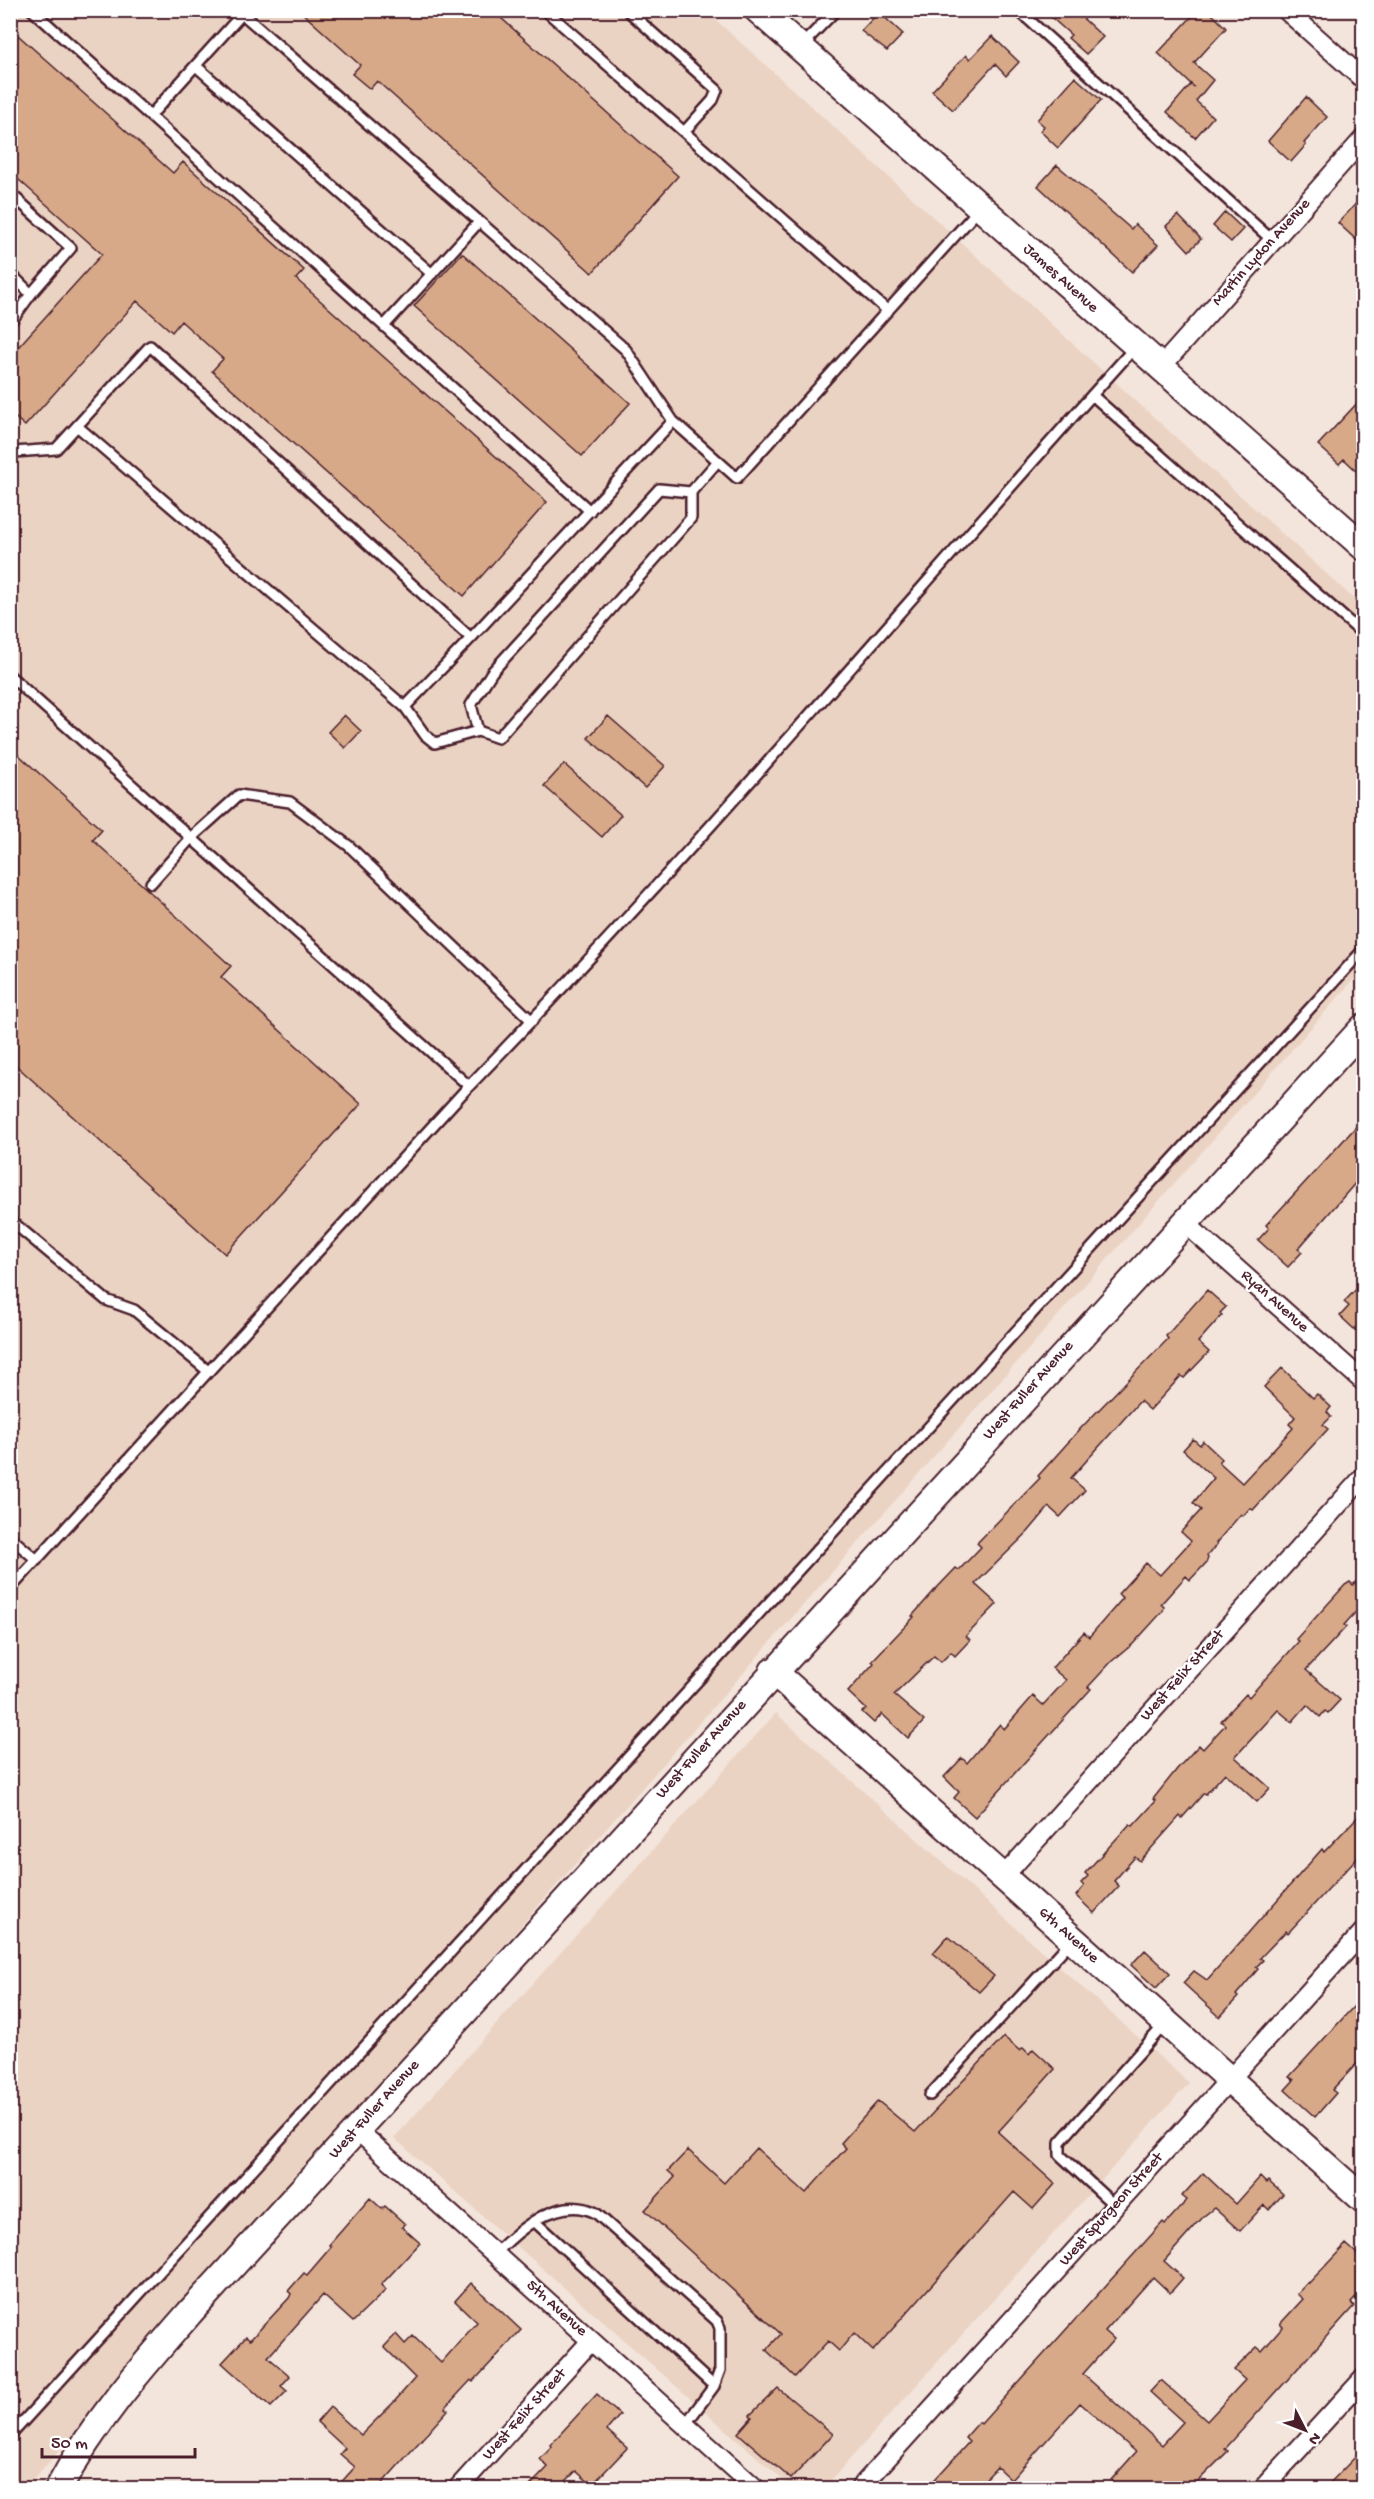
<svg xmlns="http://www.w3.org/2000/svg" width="1374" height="2499" viewBox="0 0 1374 2499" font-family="'Gochi Hand',sans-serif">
<rect width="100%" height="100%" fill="#f3e5dc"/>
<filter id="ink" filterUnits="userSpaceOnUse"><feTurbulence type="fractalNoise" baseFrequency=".0167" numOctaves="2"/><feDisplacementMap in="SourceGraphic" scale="12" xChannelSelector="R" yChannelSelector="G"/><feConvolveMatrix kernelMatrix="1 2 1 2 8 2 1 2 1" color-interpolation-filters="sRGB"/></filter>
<g filter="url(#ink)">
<path fill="#ebd3c3" d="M11 11H706L1363 607V969L26 2488H11Z
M776 1713 1189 2083 824 2488H792L394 2138Z"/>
<path fill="#d7a989" stroke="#4a1f2b" stroke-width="1.5" d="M299 10H492L678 176 592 273 377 81 370 89 352 74 360 65Z
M1043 10H1074L1103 37 1086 54 1068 38 1071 35Z
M1198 10H1208L1226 28 1194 63 1213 80 1196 101 1213 117 1195 138 1167 112 1191 84 1194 87 1158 53Z
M879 12 903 34 887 51 861 31Z
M10 28 173 173 183 162 304 270 296 279 547 502 464 596 212 371 223 359 181 321 172 332 137 301 25 426 10 413V376L18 367 10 360V356L102 254 10 172Z
M992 36 1019 62 1006 76 995 64 953 110 932 91 966 55 970 59Z
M1075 77 1101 100 1058 148 1040 131 1044 126 1037 120Z
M1306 97 1327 117 1304 143 1306 145 1291 162 1268 141Z
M1057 165 1131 229 1135 224 1158 245 1132 272 1038 186Z
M1364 195V247L1338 223Z
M1225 212 1243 229 1231 242 1213 226Z
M1178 215 1201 239 1189 251 1166 226Z
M462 253 630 403 582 456 414 306Z
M1364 396V478L1344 459 1339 464 1318 445Z
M344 715 361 731 345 748 328 732Z
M608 716 665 766 645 788 588 738Z
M10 747 102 830 93 840 231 966 221 977 361 1104 225 1254 10 1060Z
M564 764 621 815 602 837 544 786Z
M1364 1118V1173L1298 1249 1302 1252 1288 1267 1258 1240 1269 1228 1266 1225Z
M1364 1281V1319L1354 1329 1340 1316 1349 1306 1344 1302Z
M1207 1290 1226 1307 1220 1313 1222 1315 1198 1342 1209 1352 1184 1378 1181 1376 1150 1410 1140 1401 1071 1478 1085 1490 1060 1517 1049 1507 1028 1532 975 1584 997 1604 966 1636 970 1640 955 1656 951 1652 941 1662 934 1656 894 1695 924 1721 908 1738 882 1714 874 1723 862 1712 866 1709 848 1692 874 1663 872 1661 914 1617 912 1616 934 1591 956 1568 959 1570 981 1547 977 1543 1040 1478 1038 1476 1081 1428 1168 1339 1166 1336Z
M1282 1368 1313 1398 1317 1394 1331 1407 1327 1412 1331 1417 1323 1425 1328 1429 1253 1510 1250 1508 1243 1516 1241 1514 1216 1543 1217 1544 1207 1556 1208 1558 1206 1563 1190 1580 1186 1576 1161 1604 1164 1607 1163 1611 1133 1644 1112 1661 1088 1687 1091 1689 975 1817 954 1798 959 1792 944 1777 962 1758 967 1763 1000 1724 1004 1729 1033 1696 1043 1705 1066 1680 1052 1668 1084 1632 1089 1637 1123 1598 1118 1594 1146 1563 1160 1575 1191 1541 1181 1532 1201 1510 1193 1503 1214 1478 1183 1450 1193 1439 1200 1445 1203 1441 1222 1459 1219 1462 1242 1483 1293 1428 1289 1424 1295 1417 1264 1387Z
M1364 1573V1603L1344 1625 1346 1627 1306 1670 1340 1700 1328 1713 1325 1711 1320 1717 1307 1705 1292 1722 1278 1710 1235 1757 1270 1788 1257 1802 1225 1773 1206 1794 1204 1793 1182 1818 1180 1816 1140 1861 1135 1857 1114 1881 1119 1886 1094 1913 1076 1896 1084 1886 1081 1883 1088 1876 1085 1873 1130 1824 1133 1826 1156 1801 1153 1799 1177 1769 1199 1745 1203 1749 1225 1725 1221 1721 1246 1694 1249 1697 1299 1641 1296 1639 1345 1585 1350 1582 1353 1585Z
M1364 1810V1850L1288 1933 1286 1931 1260 1958 1263 1960 1256 1967 1258 1969 1236 1995 1238 1997 1220 2017 1183 1983 1194 1971 1207 1980 1322 1849 1324 1852Z
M948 1936 994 1976 979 1992 933 1953Z
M1145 1950 1170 1973 1156 1988 1131 1965Z
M1355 2005 1364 2012V2056L1332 2090 1336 2093 1315 2117 1285 2090 1294 2080 1289 2077Z
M1004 2037 1020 2051 1023 2048 1029 2054 1033 2049 1055 2069 998 2132 1055 2184 1033 2209 1014 2192 873 2351 854 2333 839 2351 828 2341 795 2377 766 2350 781 2334 645 2210 675 2177 668 2171 688 2150 724 2183 756 2148 806 2193 846 2148 841 2143 878 2101 915 2132Z
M1203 2173 1236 2204 1260 2177 1266 2183 1268 2181 1283 2194 1269 2210 1264 2205 1240 2231 1214 2208 1204 2216 1164 2261 1183 2278 1170 2293 1153 2277 1105 2331 1114 2339 1083 2374 1162 2445 1183 2422 1150 2392 1161 2380 1207 2421 1245 2380 1234 2370 1257 2347 1262 2351 1283 2327 1280 2324 1303 2299 1297 2294 1308 2282 1309 2283 1346 2244 1364 2260V2289L1351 2303 1354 2306 1225 2449 1228 2451 1191 2488H1121L1111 2480 1136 2452 1080 2403 1011 2480 997 2467 977 2488H927L969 2442 965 2438 979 2422 981 2424 1163 2222 1165 2224 1187 2200 1182 2196Z
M370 2198 382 2209 385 2206 405 2224 402 2227 420 2243 381 2285 386 2290 353 2322 323 2295 268 2357 290 2376 281 2386 287 2391 271 2407 222 2363 246 2337 250 2340 289 2298 291 2294 288 2291 304 2273 307 2275 331 2247 329 2245Z
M471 2283 521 2330 473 2382 471 2380 445 2408 448 2410 378 2488H336L355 2467 340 2454 345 2448 317 2422 330 2407 361 2435 394 2402 415 2378 384 2347 396 2334 405 2344 413 2336 441 2363 477 2322 455 2301Z
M778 2388 833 2434 791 2479 738 2433 752 2417 750 2415Z
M597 2394 620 2415 607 2430 627 2448 592 2485 576 2471 559 2488H528L548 2467 540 2459 552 2447 550 2445Z
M1364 2448V2488H1325Z"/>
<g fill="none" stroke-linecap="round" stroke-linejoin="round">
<defs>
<path id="lane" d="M32 10 590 511
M238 10 626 350 673 421
M545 10 888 311
M627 10 717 90 713 100 684 132
M1018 10 1273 241
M801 46 836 10
M196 66 432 274
M150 116 242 14
M10 193 71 248 31 294 10 323
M10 273 31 294
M384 326 479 222
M1092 395 1364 635
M77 426 405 707 471 638
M10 448 14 452 56 449 150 346 471 638 673 421 737 478 980 208
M691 492 659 489 492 672 471 705 478 731 498 738 691 518V492L718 461
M10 676 469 1086
M405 707 425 735 435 743 478 731
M151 883 191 838 239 795 290 802 349 846 532 1021
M10 1220 106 1300 134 1310 208 1371
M10 1537 37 1560
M10 1589 469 1086C700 847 914 593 1136 346
M930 2095 1071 1941
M1115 2206 1060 2155V2142L1164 2025
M534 2221 714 2386
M495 2254C519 2229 560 2194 596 2213L717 2321 720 2328V2370L714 2386 685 2425
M10 2436 1364 949"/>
<path id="street" d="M1286 10 1364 80
M1160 368 1364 138
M1184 1222 1364 1382
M1003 1877 1364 1476
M357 2130 755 2488
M458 2488 591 2341
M860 2488 1364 1931
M1263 2488 1364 2378"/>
<path id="secondary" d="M758 10 1364 547
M773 1671 1364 2200
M59 2488C94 2421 142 2367 192 2310L1364 1027"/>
</defs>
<use href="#lane" stroke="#4a1f2b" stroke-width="14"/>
<use href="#street" stroke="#4a1f2b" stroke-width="22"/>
<use href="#secondary" stroke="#4a1f2b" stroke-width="30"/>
<use href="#lane" stroke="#fff" stroke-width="9"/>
<use href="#street" stroke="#fff" stroke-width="18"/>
<use href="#secondary" stroke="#fff" stroke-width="26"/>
</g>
</g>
<g text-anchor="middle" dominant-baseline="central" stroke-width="5" stroke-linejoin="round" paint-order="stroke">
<g font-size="16" fill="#4a1f2b" stroke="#fff">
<text transform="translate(1262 253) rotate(-48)">Martin Lydon Avenue</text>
<text transform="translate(1060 279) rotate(42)">James Avenue</text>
<text transform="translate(1274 1302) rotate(42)">Ryan Avenue</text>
<text transform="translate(1029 1391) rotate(-48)">West Fuller Avenue</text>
<text transform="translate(1183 1676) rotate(-48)">West Felix Street</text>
<text transform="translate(702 1750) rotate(-48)">West Fuller Avenue</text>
<text transform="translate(1068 1936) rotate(42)">6th Avenue</text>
<text transform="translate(375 2110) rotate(-48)">West Fuller Avenue</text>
<text transform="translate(1112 2210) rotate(-48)">West Spurgeon Street</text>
<text transform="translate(556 2309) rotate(42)">5th Avenue</text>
<text transform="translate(525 2415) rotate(-48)">West Felix Street</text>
</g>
</g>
<rect width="1374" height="2499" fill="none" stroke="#fff" stroke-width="36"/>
<rect x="18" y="18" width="1338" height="2463" fill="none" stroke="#4a1f2b" stroke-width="2" filter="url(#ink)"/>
<g transform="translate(1305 2430) rotate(132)" stroke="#ffffff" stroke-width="4.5" paint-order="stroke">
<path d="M0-4.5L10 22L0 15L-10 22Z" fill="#4a1f2b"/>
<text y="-9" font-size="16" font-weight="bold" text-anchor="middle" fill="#4a1f2b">N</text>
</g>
<path d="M42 2448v9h153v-9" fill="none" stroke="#4a1f2b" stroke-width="3"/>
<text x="51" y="2448" font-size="18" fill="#4a1f2b" stroke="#ffffff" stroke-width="4.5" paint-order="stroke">50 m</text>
</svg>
